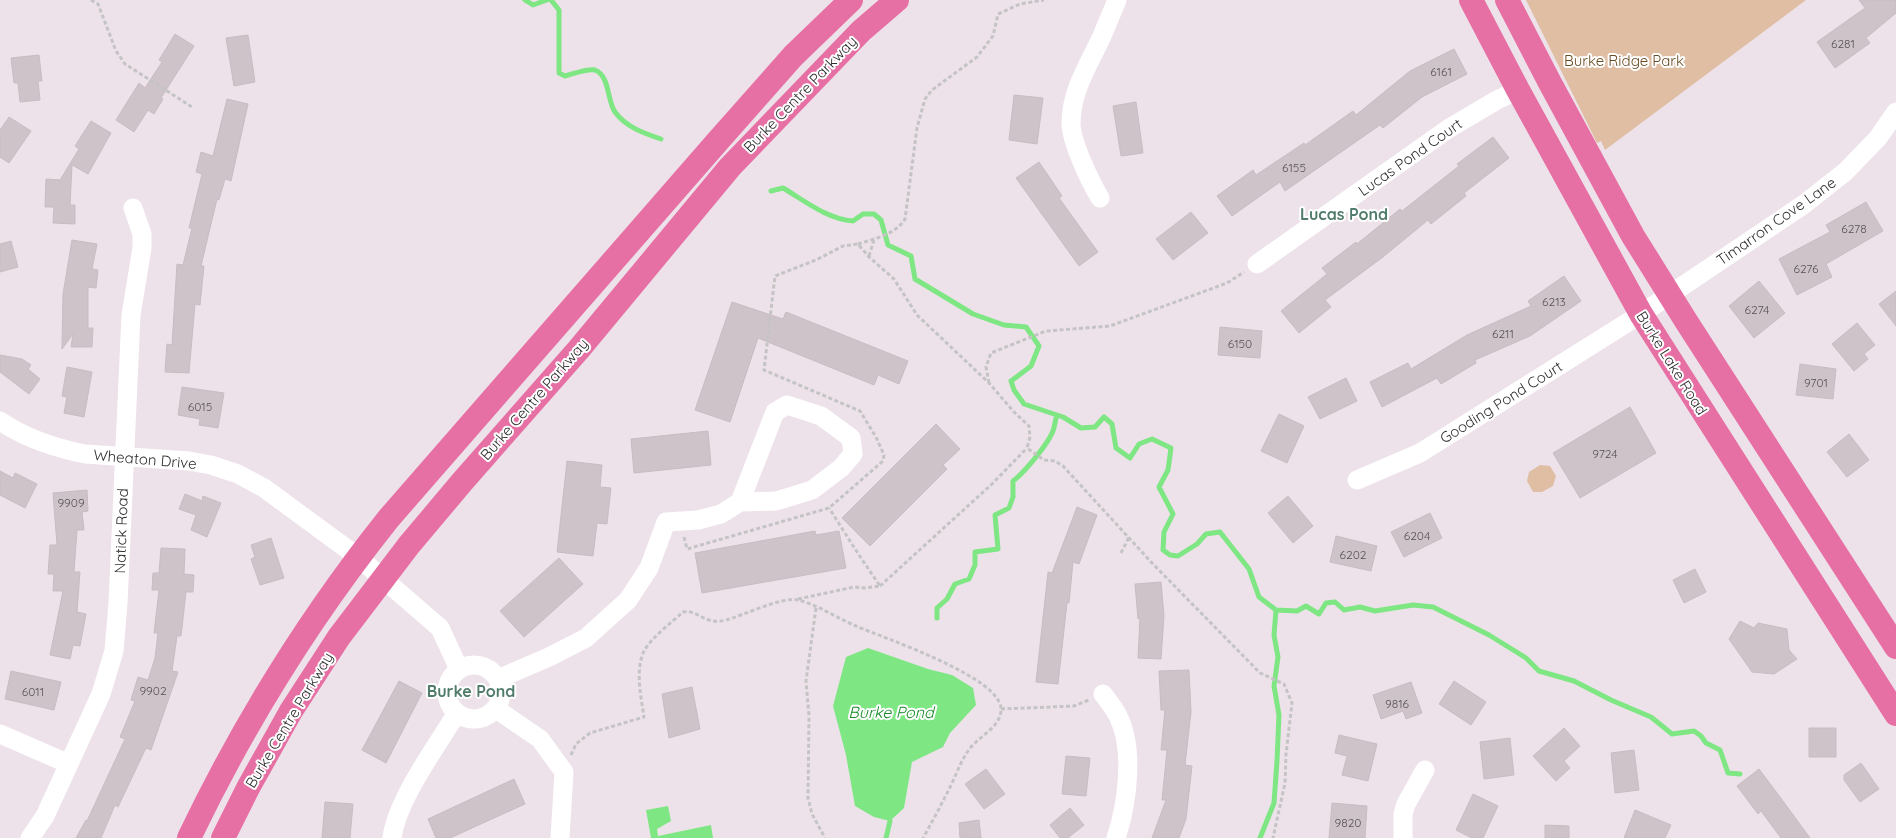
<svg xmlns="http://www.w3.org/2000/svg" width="1896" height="838" viewBox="0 0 1896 838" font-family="Quicksand,sans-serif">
<rect width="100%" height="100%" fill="#eee2ea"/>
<path fill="#dfbea4" d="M1526 0H1806L1605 150 1601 141 1597 143Z
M1540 465 1550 466 1556 476 1553 486 1542 492H1533L1527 481 1529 472Z"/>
<path fill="#7fe684" d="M868 648 928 669 952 675 973 688 976 705 950 733 943 747 912 762 904 808 890 821 874 817 855 806 846 755 833 706 846 657Z
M668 806 671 821 657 829 658 836 711 825 713 838H651L646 810Z"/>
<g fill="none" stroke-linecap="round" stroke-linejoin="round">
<path stroke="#7fe684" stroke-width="5" d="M525 0 533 5 547 0
M551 0 559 10V73L565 76C573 74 588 68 595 70 610 76 607 101 615 112 626 127 643 133 661 139
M771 191 783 188C805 201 827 219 853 221L863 214H874L881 220 888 245 911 256 915 279 973 314 1004 325 1026 327 1039 346 1031 366 1011 381 1014 390 1024 404 1063 417 1081 428 1095 427 1104 417 1112 424 1116 448 1130 458 1139 444 1152 439 1171 448 1168 470 1159 487 1173 514 1164 532 1163 550 1170 555 1178 556 1197 544 1206 534 1220 532 1249 569 1259 597 1276 610 1297 611 1306 606 1319 614 1326 603 1335 602 1344 610 1360 607 1375 611 1413 605 1433 607 1489 635 1526 658 1539 671 1574 681 1611 700 1651 717 1672 734 1694 731 1701 736 1706 743 1720 750 1728 773 1740 774
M937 618V608L947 599 955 584 969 579 975 565V552L998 549 995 515 1009 508 1013 497V481C1024 473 1048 444 1053 431 1055 426 1055 420 1057 415
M886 838 890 821
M1260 838 1274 803 1277 761 1279 715 1274 686 1278 657 1274 635 1276 610"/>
</g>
<path fill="#cec3c9" stroke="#c9bbc3" d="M1859 0H1896V13L1866 38 1870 43 1835 68 1817 42 1865 8Z
M175 34 194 46 161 98 163 99 154 114 148 110 134 132 116 120 139 83 145 88 162 62 159 60Z
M248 35 255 82 234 86 226 38Z
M1454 49 1467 74 1422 97 1383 128 1380 125 1285 191 1280 182 1232 216 1217 196 1253 170 1256 175 1304 143 1305 145 1353 111 1356 115 1410 71Z
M39 55 42 81H38L40 100 20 102 18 83H14L11 58Z
M1014 95 1043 98 1037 144 1009 140Z
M227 99 248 104 231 181 225 179 219 200 217 199 201 266H204L200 305 195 304 189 373 165 372 167 344 172 345 177 264 183 265 192 228H189L202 174 196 172 201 152 213 156Z
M1136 102 1143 153 1121 156 1113 106Z
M9 117 31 131 9 163 0 157V130Z
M91 121 111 133 88 174 72 165 70 205H75V224L53 223 54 207H45L46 179 60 180 79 149 75 146Z
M1493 137 1509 158 1464 193 1466 196 1431 224 1428 220 1383 257 1325 300 1331 307 1299 333 1281 311 1327 274 1322 268 1356 242 1357 244 1400 209 1402 211 1459 166 1457 164Z
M1039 162 1062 196 1059 198 1098 252 1079 266 1016 178Z
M1866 202 1883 231 1826 264 1832 277 1797 295 1779 259 1830 232 1826 225Z
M1191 212 1208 233 1173 260 1156 239Z
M72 240 97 244 92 269 98 270 96 288 88 287V328H93L92 347H71L73 334 62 349 63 294Z
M11 241 18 267 0 272V244Z
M1564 276 1581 301 1530 336 1475 360 1476 363 1441 384 1437 378 1382 407 1370 382 1408 363 1411 369 1467 335 1531 306 1528 301Z
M1759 281 1785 313 1754 338 1729 306Z
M1896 291V326L1879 304Z
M732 302 783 319 786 312 908 361 899 384 878 375 874 385 758 338 730 422 695 410Z
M1857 323 1875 345 1864 354 1868 359 1854 371 1832 344Z
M1220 327 1262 331 1260 358 1218 355Z
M0 355 22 359 31 365 28 369 40 379 29 394 0 372Z
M1800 364 1836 369 1833 399 1796 395Z
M67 367 92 372 84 417 64 413 67 397 62 396Z
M1346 378 1357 401 1320 419 1308 397Z
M182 387 224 393 218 428 199 425 200 419 178 415Z
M1630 407 1656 453 1580 498 1553 453Z
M1279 414 1304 426 1287 463 1261 451Z
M936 424 960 449 943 465 947 469 870 546 842 518Z
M708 431 711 465 634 473 631 439Z
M1849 434 1869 460 1847 477 1827 452Z
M567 461 602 465 600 487 611 488 607 524 597 523 593 556 557 552Z
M0 471 13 478 15 473 37 484 25 508 0 495Z
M87 490 88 511 82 512 84 530H77L74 572H80L77 612 86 614 80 646 73 645 70 659 50 655 63 591H53L54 574H48L50 545H57L53 493Z
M185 494 202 501 203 496 221 503 207 537 191 530 196 515 179 509Z
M1288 496 1313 526 1293 543 1268 513Z
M1077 507 1097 515 1079 564 1073 562 1069 603H1067L1058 684 1036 682 1048 572 1052 573Z
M1430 513 1442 538 1404 557 1391 532Z
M815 531 816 535 839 531 846 568 702 593 695 553Z
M1336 536 1377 546 1371 571 1330 562Z
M271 538 284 578 260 585 251 559 255 557 251 545Z
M161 548 185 549 184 574 194 575 193 592H186L181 636H177L172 671 178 672 151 750 146 748 118 807 115 805 101 838H76L86 820 87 821 125 739 120 737 135 701 131 700 138 677 148 680 155 658 158 633H154L159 590H152L153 573H159Z
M559 558 583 584 524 637 500 611Z
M1695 569 1706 592 1684 603 1673 580Z
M1161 582 1164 616 1161 659 1138 658 1140 618 1138 619 1135 584Z
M1740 621 1754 628 1758 623 1787 629 1789 650 1797 659 1774 674 1752 672 1729 639Z
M1189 670 1191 712 1185 765 1192 766 1186 819 1179 838H1152L1166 800H1162L1167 750H1161L1165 710H1161L1159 671Z
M11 671 61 682 54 710 5 699Z
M399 681 422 693 386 763 362 750Z
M1454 681 1486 702 1471 725 1439 704Z
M1411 682 1422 713 1406 719 1403 711 1381 719 1373 695Z
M692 687 700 729 669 738 662 694Z
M1564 728 1580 746 1564 761 1570 768 1556 781 1533 756Z
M1809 728H1836V757H1809Z
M1339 735 1377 744 1368 781 1342 775 1347 756 1335 753Z
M1510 738 1514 775 1484 779 1480 742Z
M1634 750 1639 790 1615 793 1611 753Z
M1066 756 1090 758 1086 796 1062 794Z
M1861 763 1879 789 1860 802 1844 780V775Z
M986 769 1005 794 984 809 965 784Z
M1759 769 1780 797 1810 838H1781L1761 811 1758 814 1737 786Z
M514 779 525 804 450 838H436L428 819Z
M1473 794 1498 806 1483 838H1472L1456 830Z
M325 802 353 804 350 838H322Z
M1332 803 1367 806 1365 838H1329Z
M1070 808 1084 825 1068 838H1060L1050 825Z
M1635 810 1671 825 1665 838H1624Z
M979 820 981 838H960L959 823Z
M1545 825 1569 826V838H1545Z"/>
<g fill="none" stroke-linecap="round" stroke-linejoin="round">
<path stroke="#c4c4c4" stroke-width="3" stroke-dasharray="4 2.5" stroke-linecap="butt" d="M91 0 98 4 116 51 125 64 192 107
M858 244C874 239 896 234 905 219L917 128 925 99 932 90 977 57 993 36 998 14 1020 4 1044 0
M869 256 874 240
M989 383 986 367 991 353 1046 331 1110 326 1227 283 1244 272
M684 537 687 549 829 508 883 461 884 455 876 437 860 411 764 370 775 276 816 260 843 246 858 244 869 257 894 279 917 315 989 383 1014 412 1029 426 1030 437 1027 448 1044 460 1055 461 1063 466 1152 563 1260 673 1284 684 1292 703 1286 754 1285 783 1273 838
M1121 553 1129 537
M880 586 992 484 1027 448
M798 599 854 587 865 588 880 586 859 555 829 508
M816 608 806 681 809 716 808 798 812 814 825 838
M1001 709 1074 706 1089 700
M571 755 576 744 590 733 644 717C641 697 635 670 644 651 651 638 672 622 683 612 698 609 705 626 726 620 742 616 783 596 798 600 818 605 837 618 856 626 883 638 1005 678 1001 711 999 729 977 737 968 751 959 764 954 781 946 795 939 809 931 824 923 838"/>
<path stroke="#fff" stroke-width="19" d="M1100 198C1090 181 1071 142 1071 123 1071 91 1089 64 1102 36 1107 24 1112 12 1117 0
M1257 264 1448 129 1497 100 1518 90
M0 421C25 438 55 448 85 454L189 461 211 465 238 474 264 488 358 557 440 628 459 669
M1357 480 1420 453 1641 314 1803 205 1845 172 1878 138 1896 112
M447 692a27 27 0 1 1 54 0a27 27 0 1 1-54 0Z
M498 679 549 657 586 638 628 600 649 568 666 522 698 520 721 514 740 502 776 501 812 490 841 468 853 454 851 438 821 416 787 405 775 412 740 502
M1103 694C1108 701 1115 709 1118 716 1135 749 1127 805 1116 838
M496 709 540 739 564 772 560 838
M0 734 69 764
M30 838 45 816 101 694 114 651 118 603 131 315 142 248V234L133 208
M392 838C397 799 436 748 456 714
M1403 838V814L1406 804 1425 770"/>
<path stroke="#e66fa4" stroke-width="24" d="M1471 0 1518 90 1641 314 1896 714
M1507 0 1550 83 1633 236 1686 321 1896 647
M189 838C244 723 310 617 389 518L717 142 793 56 851 0
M223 838 248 788 291 711 339 637 409 545 462 482 579 349 730 167 861 31 897 0"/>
</g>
<g text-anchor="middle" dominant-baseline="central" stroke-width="4" stroke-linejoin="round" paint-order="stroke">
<g font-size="12" fill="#565355">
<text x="1843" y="43">6281</text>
<text x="1441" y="71">6161</text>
<text x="1294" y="167">6155</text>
<text x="1854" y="228">6278</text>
<text x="1806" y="268">6276</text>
<text x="1554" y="301">6213</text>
<text x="1757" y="309">6274</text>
<text x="1503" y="333">6211</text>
<text x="1240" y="343">6150</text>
<text x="1816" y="382">9701</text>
<text x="200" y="406">6015</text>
<text x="1605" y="453">9724</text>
<text x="71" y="502">9909</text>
<text x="1417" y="535">6204</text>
<text x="1353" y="554">6202</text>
<text x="153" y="690">9902</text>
<text x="33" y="691">6011</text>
<text x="1397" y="703">9816</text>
<text x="1348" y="822">9820</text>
</g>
<g font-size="15" fill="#674a22" stroke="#fff">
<text x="1624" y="60">Burke Ridge Park</text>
</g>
<g font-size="15" fill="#2e2e2e" stroke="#fff">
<text transform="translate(800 94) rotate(-46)">Burke Centre Parkway</text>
<text transform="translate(1410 157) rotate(-35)">Lucas Pond Court</text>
<text transform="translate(1776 221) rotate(-35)">Timarron Cove Lane</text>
<text transform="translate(1672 363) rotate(58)">Burke Lake Road</text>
<text transform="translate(534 399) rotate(-49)">Burke Centre Parkway</text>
<text transform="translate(1501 402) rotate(-32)">Gooding Pond Court</text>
<text transform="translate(145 459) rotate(5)">Wheaton Drive</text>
<text transform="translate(121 531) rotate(-88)">Natick Road</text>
<text transform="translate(289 720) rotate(-59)">Burke Centre Parkway</text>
</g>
<g font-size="16" font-weight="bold" fill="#517c6b" stroke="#fff">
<text x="1344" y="214">Lucas Pond</text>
<text x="471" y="691">Burke Pond</text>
</g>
<g font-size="16" font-style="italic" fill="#188928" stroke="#fff">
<text x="891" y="712">Burke Pond</text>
</g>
</g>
</svg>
